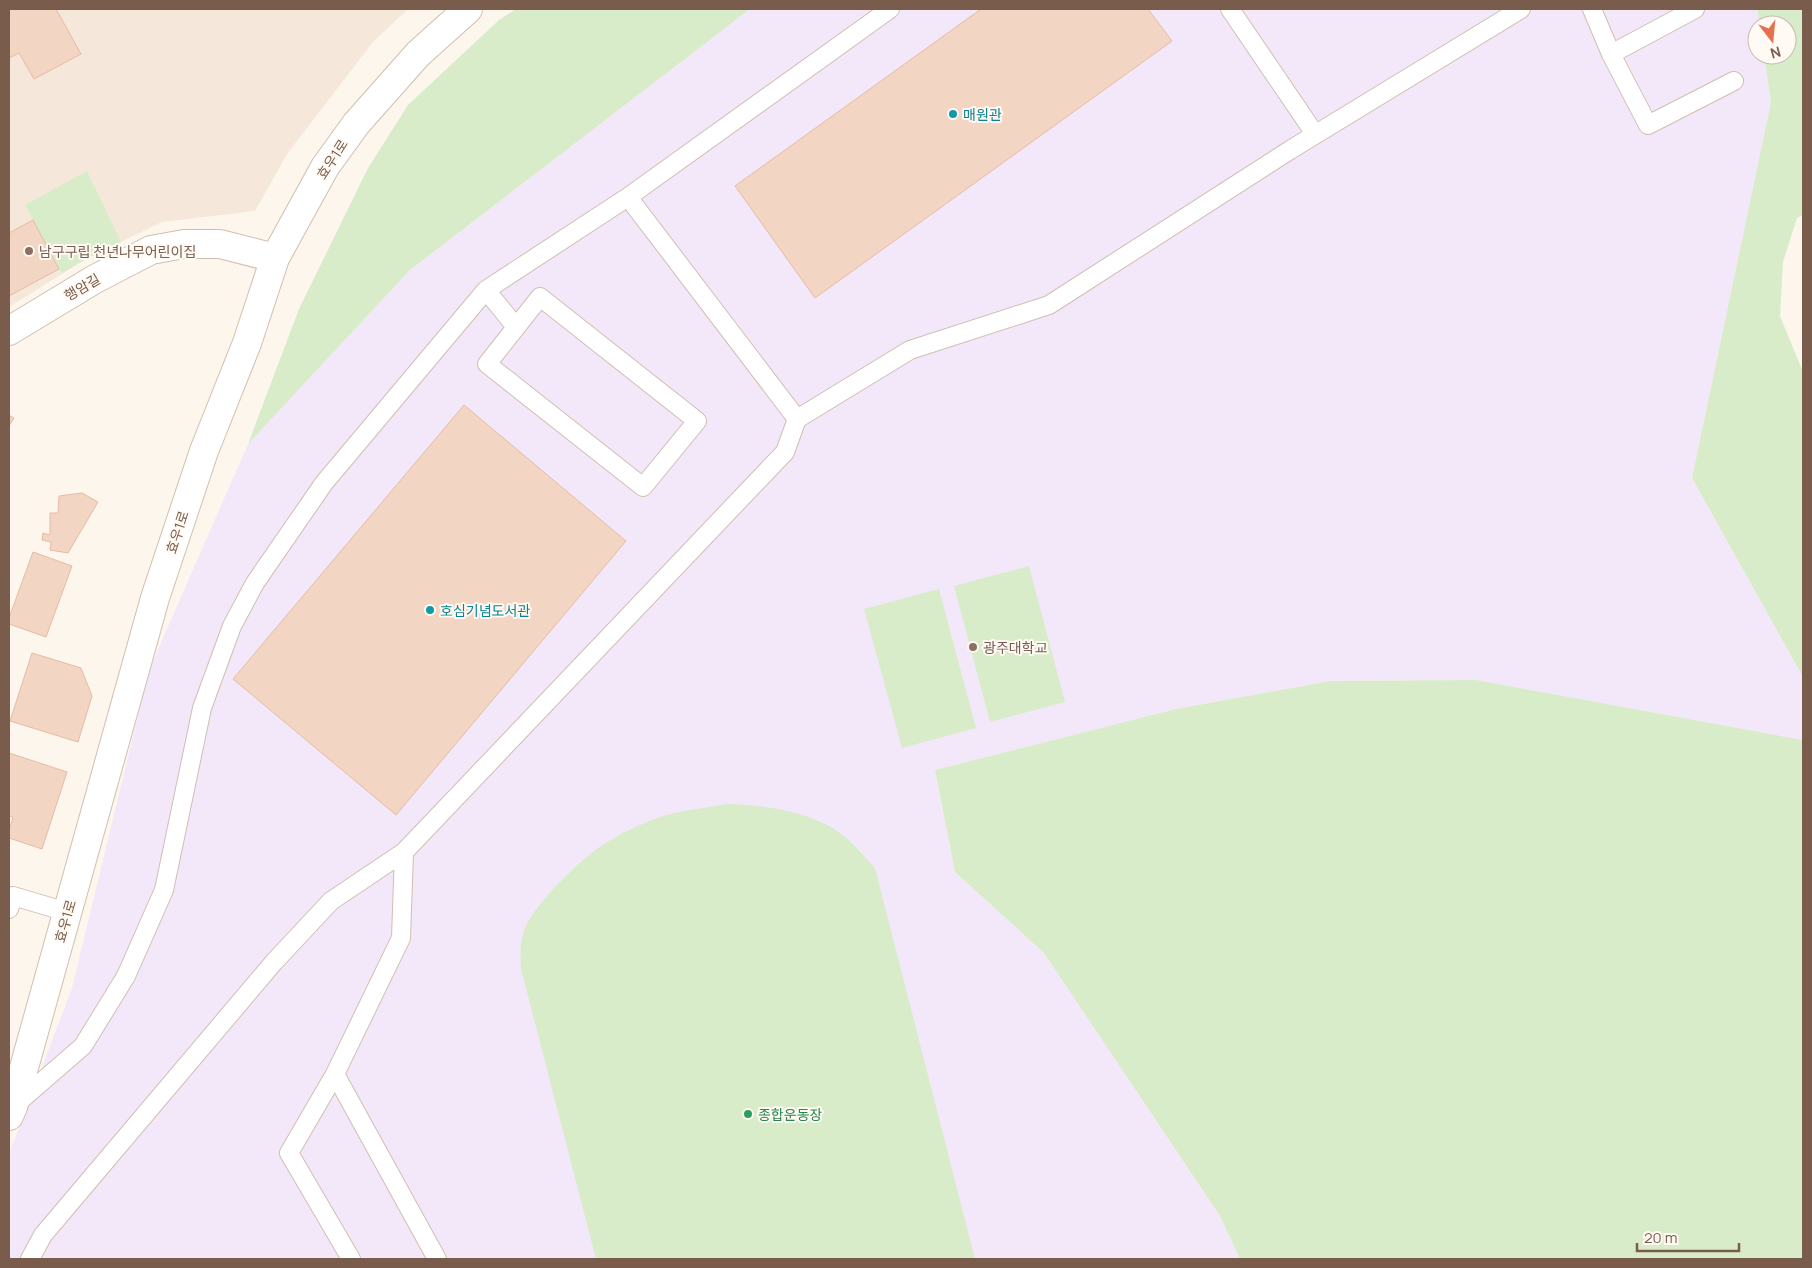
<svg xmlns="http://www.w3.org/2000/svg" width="1812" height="1268" viewBox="0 0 1812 1268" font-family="Manrope,'Noto Sans KR',sans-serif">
<rect width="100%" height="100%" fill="#fdf6ec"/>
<path fill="#f5e8da" d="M9 9H408L373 42 287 154 255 211 162 222 86 259 9 307Z"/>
<path fill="#f3e8fa" d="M750 9H1757L1760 25H1757V55H1764L1771 102 1692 478 1803 677V740L1476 680 1330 681 1176 709 935 770 955 872 1044 953 1220 1216 1240 1259H9V1154L72 988 149 670 248 444 410 270Z"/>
<path fill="#d8ecc9" d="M516 9H750L410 270 248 444 299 309 368 168 408 105 499 20Z
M1757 9H1803V215L1797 218 1783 262 1780 316 1803 372V677L1692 478 1771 102 1764 55H1787V25H1760Z
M87 171 121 242 86 259 62 273 25 205Z
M1029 566 1065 702 990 722 954 586Z
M939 589 976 728 902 748 864 609Z
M1476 680 1803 740V1259H1240L1220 1216 1044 953 955 872 935 770 1176 709 1330 681Z
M727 804C762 805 798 810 829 826 848 836 861 853 875 868L975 1259H596L521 969C520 956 520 943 524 931 531 907 580 860 601 846 619 834 642 823 663 816 683 810 706 808 727 804Z"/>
<path fill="#f3d5c3" stroke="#e6bba3" d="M9 9H56L81 54 34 79 19 53 9 58Z
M981 9H1148L1172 41 815 298 735 186Z
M33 220 59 269 9 296V233Z
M464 405 626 541 396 815 233 679Z
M9 415 14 418 9 426Z
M82 493 98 502 68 553 50 550 51 542 42 540 43 533 50 535V513H58L59 496Z
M33 552 72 566 46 637 9 624V618Z
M32 653 81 668 92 696 78 742 10 721Z
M9 753 67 772 42 849 9 838V830L13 817 9 816Z"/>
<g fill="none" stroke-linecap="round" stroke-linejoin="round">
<defs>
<path id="service" d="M1230 9 1315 134
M1592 9 1611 54 1648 125 1734 81
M1611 54 1695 9
M628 197 797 419
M486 290 516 327
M540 297 697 421 643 487 487 364Z
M9 909 13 896 67 912
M335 1074 437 1259
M15 1105 83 1046 126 976 164 890 202 708 232 626 255 583 324 483 486 290 628 197 890 9
M30 1259 43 1235 274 962 331 901 404 852 785 452 797 419 910 350 1049 305 1290 150 1521 9
M351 1259 289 1153 335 1074 401 938 404 852"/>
<path id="minor" d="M9 331 95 279 151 250 184 244H220L275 258
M9 1116 13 1107 155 598 204 451 247 343 275 258 325 167 356 124 418 54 468 9"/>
</defs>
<use href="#service" stroke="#d1beb0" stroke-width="20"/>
<use href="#minor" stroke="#d1beb0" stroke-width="30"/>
<use href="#service" stroke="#fff" stroke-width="18"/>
<use href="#minor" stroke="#fff" stroke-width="28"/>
</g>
<g fill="#0f9aa8" stroke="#fffaf3" stroke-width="2">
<circle cx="953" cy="114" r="5"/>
<circle cx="430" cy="610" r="5"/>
</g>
<g fill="#8d6e63" stroke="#fffaf3" stroke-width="2">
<circle cx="29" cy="251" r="5"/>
<circle cx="973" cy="647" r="5"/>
</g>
<circle fill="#2e9e5b" stroke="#fffaf3" stroke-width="2" cx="748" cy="1114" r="5"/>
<g text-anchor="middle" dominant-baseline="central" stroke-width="4" stroke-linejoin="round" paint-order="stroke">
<g font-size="14" fill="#0d838f" stroke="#fffaf3" text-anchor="start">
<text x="963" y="114">매원관</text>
<text x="440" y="610">호심기념도서관</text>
</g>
<g font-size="14" fill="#7a5c4d" stroke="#fffaf3">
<text transform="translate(332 159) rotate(-57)">효우1로</text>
<text transform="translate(82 287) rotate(-30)">행암길</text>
<text transform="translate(177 532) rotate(-72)">효우1로</text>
<text transform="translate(65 921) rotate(-74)">효우1로</text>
</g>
<g font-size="14" fill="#785e54" stroke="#fffaf3" text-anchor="start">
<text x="39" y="251">남구구립 천년나무어린이집</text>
<text x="983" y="647">광주대학교</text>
</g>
<g font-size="14" fill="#27864d" stroke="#fffaf3" text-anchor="start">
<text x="758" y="1114">종합운동장</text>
</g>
</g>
<rect width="1812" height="1268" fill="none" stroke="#7a5c4d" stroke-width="20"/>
<g transform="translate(1772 40) rotate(164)"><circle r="24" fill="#fffaf3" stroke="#cabbb1"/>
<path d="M0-4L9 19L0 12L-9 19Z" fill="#e76f51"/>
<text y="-8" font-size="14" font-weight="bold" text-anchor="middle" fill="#7a5c4d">N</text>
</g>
<path d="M1637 1243v8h102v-8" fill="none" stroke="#7a5c4d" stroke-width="2.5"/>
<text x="1644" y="1243" font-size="15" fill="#7a5c4d" stroke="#fffaf3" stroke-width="4" paint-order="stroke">20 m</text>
</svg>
